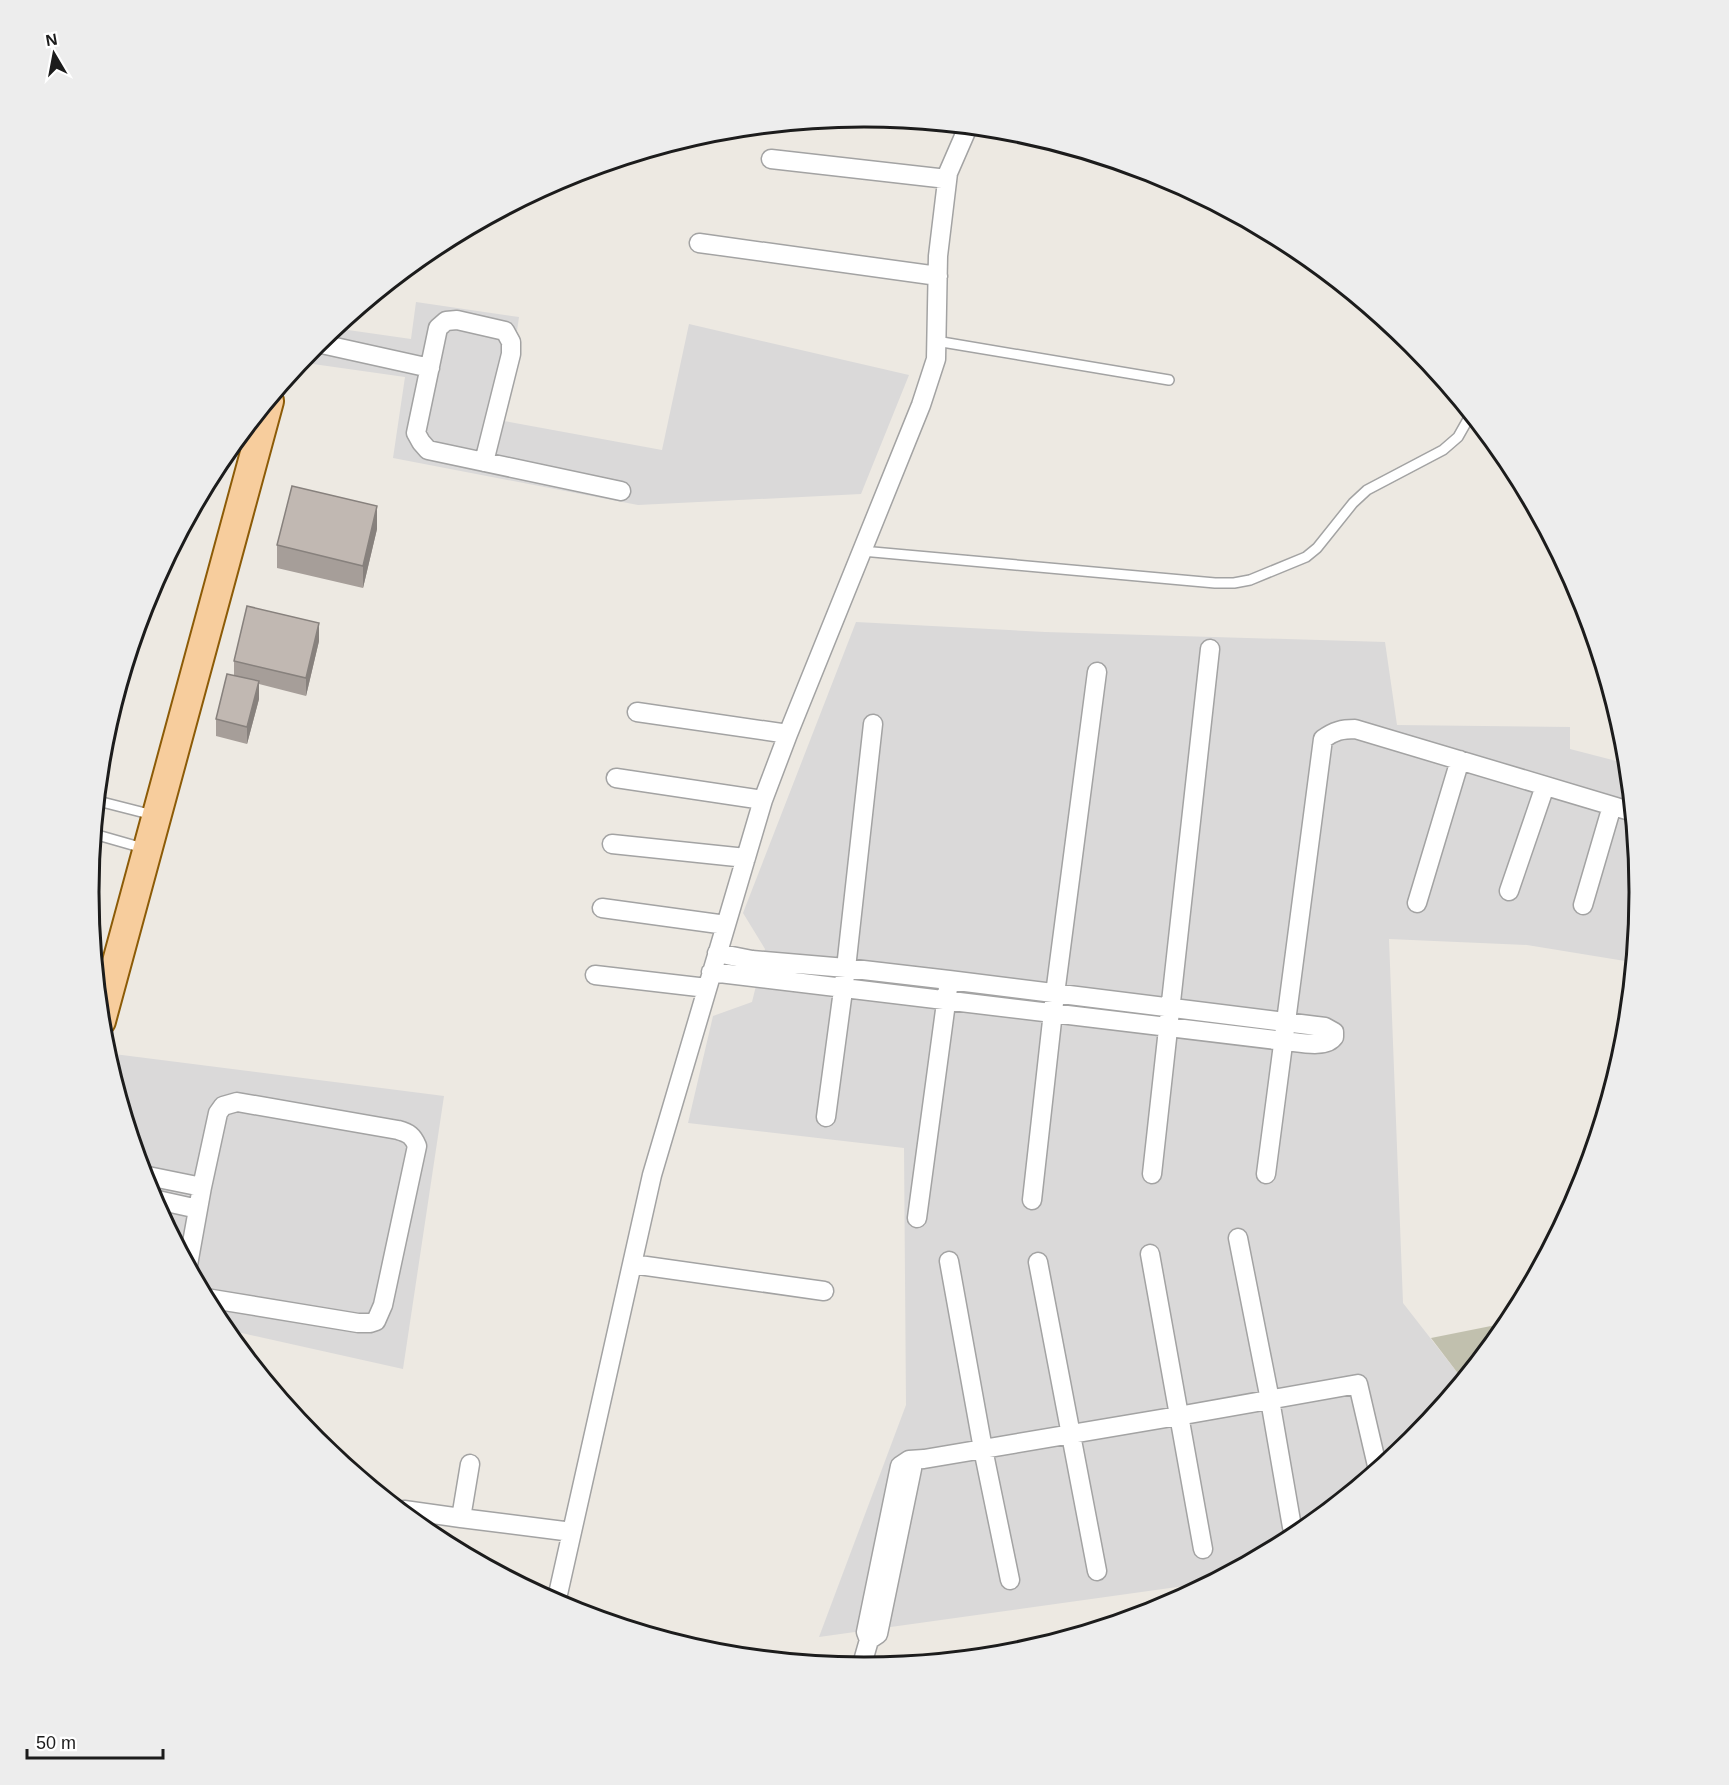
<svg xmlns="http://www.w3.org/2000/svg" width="1729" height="1785" viewBox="0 0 1729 1785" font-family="Helvetica,sans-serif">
<rect width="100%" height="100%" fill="#ede9e2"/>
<path fill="#dad9d9" d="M416 302 519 317 504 421 662 450 689 324 909 375 861 494 638 505 393 458 405 377 306 363 307 354 316 344 334 328 411 339Z
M856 622 1045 632 1385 642 1397 725 1570 727V749L1628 764 1640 893 1634 957 1625 961 1527 945 1389 939 1403 1303 1463 1380 1413 1441 1295 1538 1213 1582 819 1637 906 1405 904 1148 688 1123 713 1016 752 1002 765 949 743 913Z
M114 1054 444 1096 403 1369 224 1329 219 1323 147 1189 111 1068Z"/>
<path fill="#c1c0ae" d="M1511 1322 1463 1380 1431 1338Z"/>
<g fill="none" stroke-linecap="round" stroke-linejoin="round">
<defs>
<path id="lane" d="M936 341 1169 380
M862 551 1215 583H1234L1250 580 1306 557 1317 548 1353 503 1367 490 1443 450 1458 437 1471 414
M98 801 153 815
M94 834 143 848"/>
<path id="street" d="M771 159 947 179
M699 243 938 276
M317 343 430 368
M484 462 511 354V342L505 331 457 320 446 321 438 328 416 433 421 442 428 450 621 491
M637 712 788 734
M616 778 763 800
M612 844 746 858
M1509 891 1545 786
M1417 903 1460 760
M1583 905 1612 806
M602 908 726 925
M711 972 1284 1041C1298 1042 1326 1049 1334 1037V1032L1325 1027 949 980 846 968 752 960 717 953
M595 975 707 988
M826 1117 846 968 873 724
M1152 1174 1210 649
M1266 1174 1323 739C1334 731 1342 729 1355 729L1633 812
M143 1175 202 1187
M153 1199 198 1209
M1032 1200 1055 994 1097 672
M917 1218 948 988
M1238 1238 1270 1400 1292 1527
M1150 1254 1203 1549
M949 1261 983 1449 1010 1580
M1038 1262 1097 1571
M632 1264 824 1291
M188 1265 202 1187 218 1113 223 1106 237 1102 398 1130C409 1133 413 1136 417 1146L383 1305 376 1321 370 1323H358L206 1298
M909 1460 912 1469 878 1634 869 1640 866 1632 900 1466 909 1460 924 1459 1178 1416 1358 1384 1378 1470
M470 1464 461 1518 572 1532
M404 1510 461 1518
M556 1603 652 1175 763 800 788 734 921 405 936 359 938 256 948 173 968 127
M861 1668 869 1640"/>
<path id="primary" d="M101 1021 269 401"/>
</defs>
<use href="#lane" stroke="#a3a3a3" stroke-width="12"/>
<use href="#street" stroke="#a3a3a3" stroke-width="21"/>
<use href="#primary" stroke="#8c5b07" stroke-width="32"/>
<use href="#lane" stroke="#fff" stroke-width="9"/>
<use href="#street" stroke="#fff" stroke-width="18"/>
<use href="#primary" stroke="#f7cd9d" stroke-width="28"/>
</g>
<path fill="#a69e99" d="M377 529 363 588 277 568V545Z
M319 641 306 696 259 684V699L247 744 216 736V719L234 675V661Z"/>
<path fill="#87817d" d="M377 506V529L363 588V566Z
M319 623V641L306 696V678Z
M259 681V699L247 744V727Z"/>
<path fill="#c1b8b2" stroke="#87817d" stroke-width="1.5" d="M292 486 377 506 363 566 277 545Z
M247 606 319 623 306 678 234 661Z
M227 674 259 681 247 727 216 719Z"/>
<path d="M0 0H1729V1785H0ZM99 892a765 765 0 1 1 1530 0a765 765 0 1 1-1530 0Z" fill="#ededed" fill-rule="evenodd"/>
<path fill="none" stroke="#1c1c1c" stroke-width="3" d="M99 892a765 765 0 1 1 1530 0a765 765 0 1 1-1530 0Z"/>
<g transform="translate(54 54) rotate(350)" stroke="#ffffff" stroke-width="4.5" paint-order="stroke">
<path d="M0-4.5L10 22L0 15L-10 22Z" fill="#1c1c1c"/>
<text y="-9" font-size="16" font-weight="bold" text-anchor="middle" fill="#1c1c1c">N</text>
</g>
<path d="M27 1749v9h136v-9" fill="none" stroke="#1c1c1c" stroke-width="3"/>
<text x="36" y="1749" font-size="18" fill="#1c1c1c" stroke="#ffffff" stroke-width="4.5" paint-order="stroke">50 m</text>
</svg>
